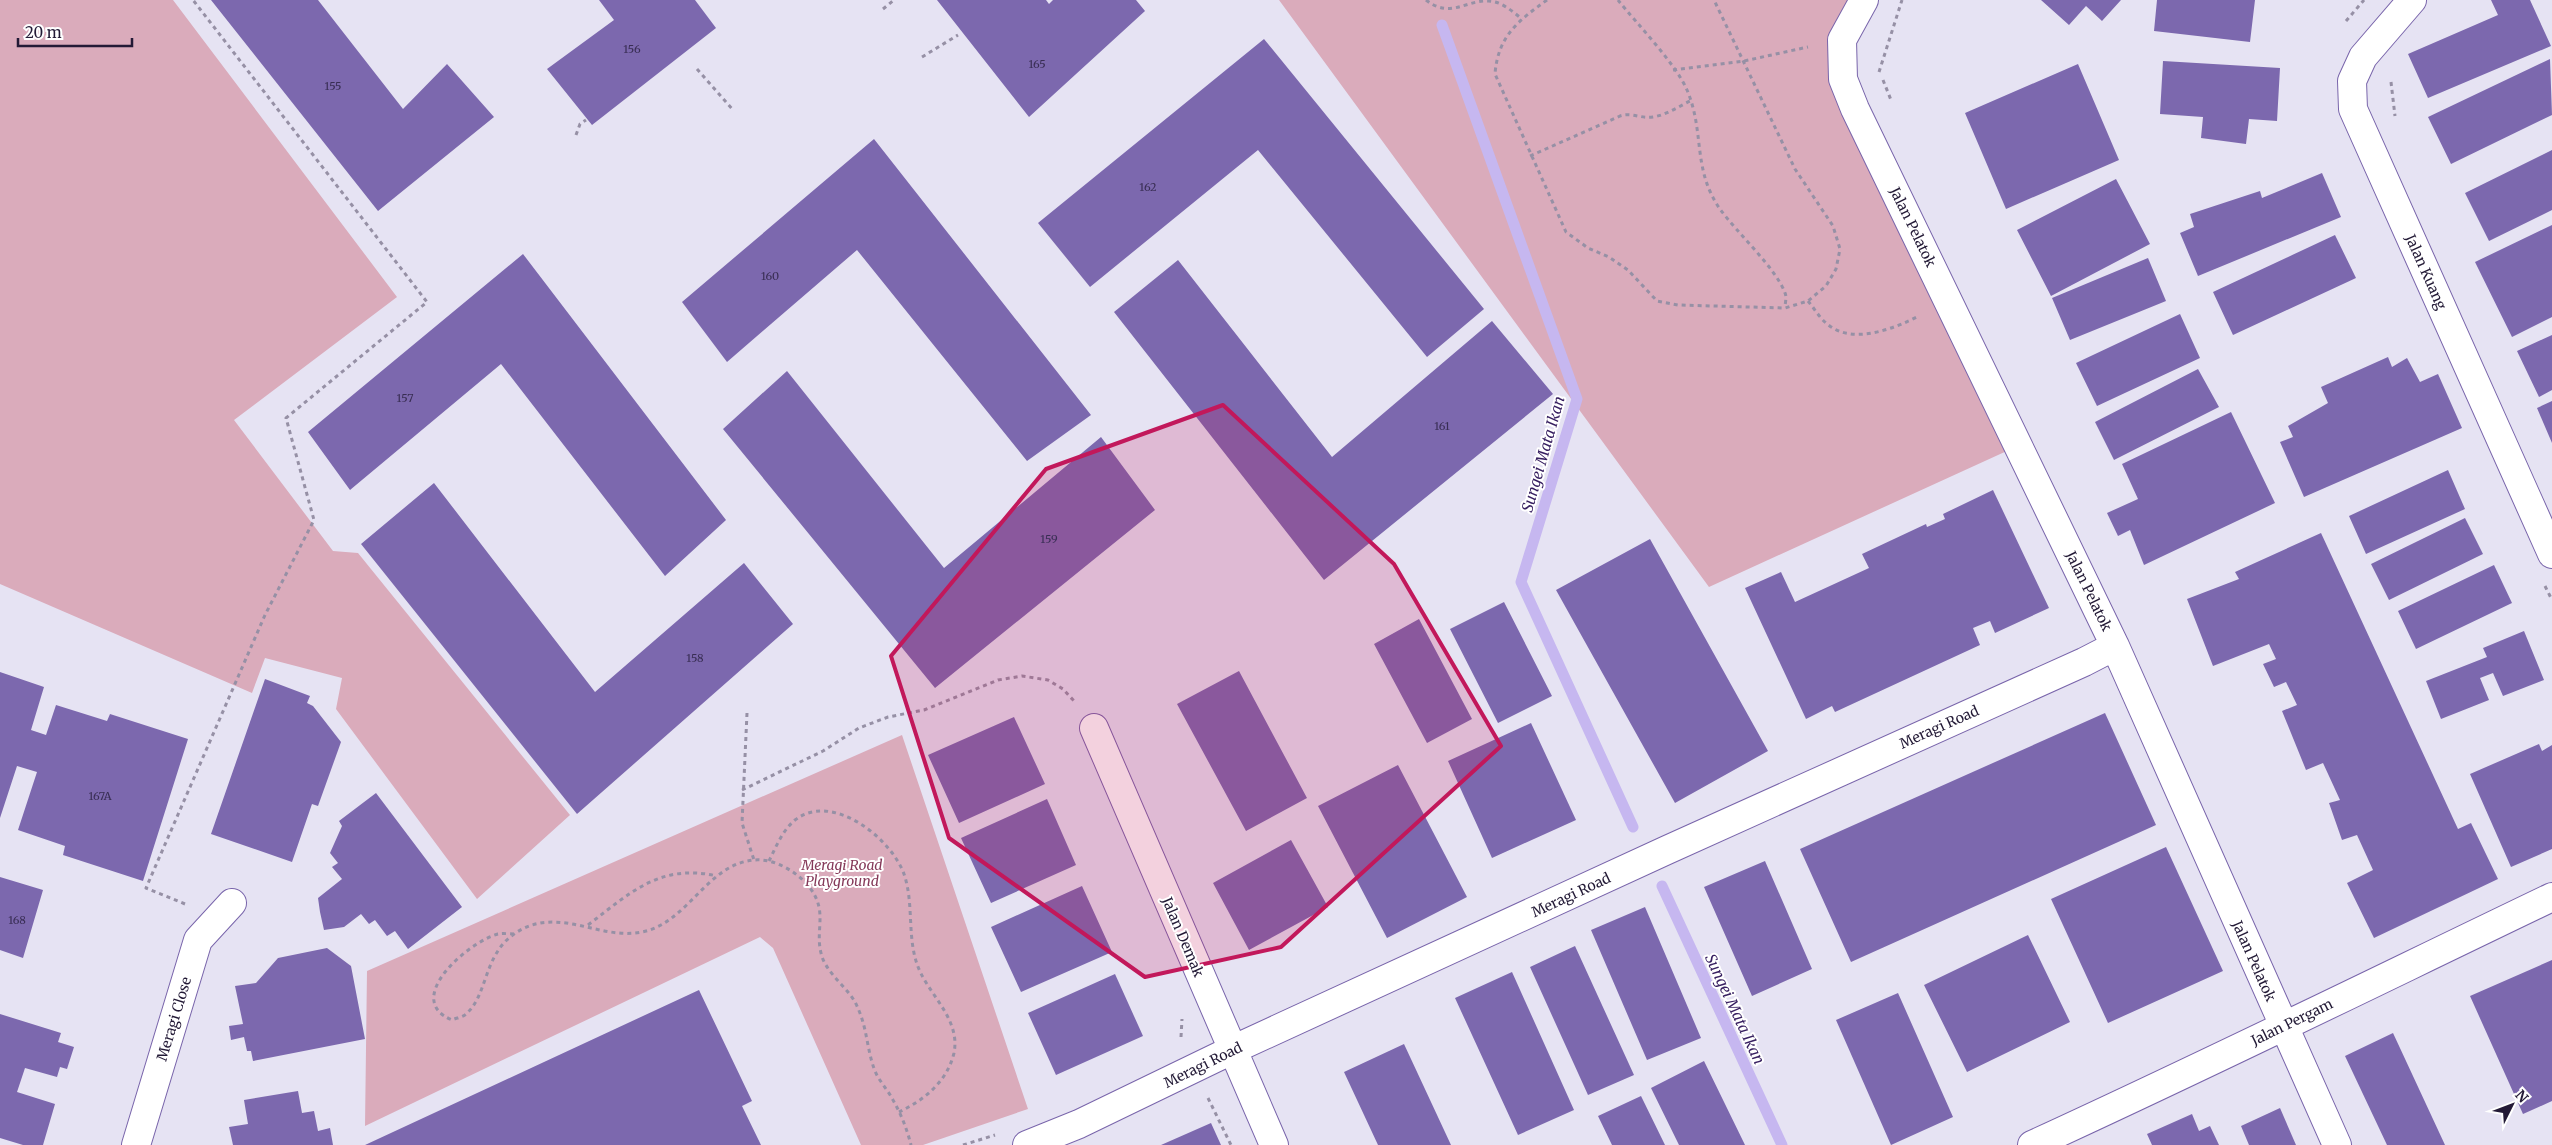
<svg xmlns="http://www.w3.org/2000/svg" width="2552" height="1145" viewBox="0 0 2552 1145" font-family="Merriweather,serif">
<rect width="100%" height="100%" fill="#e6e3f3"/>
<path fill="#daabbb" d="M0 0H173L397 297 234 420 333 551 358 553 570 815 477 899 336 709 342 678 265 658 252 693 0 584Z
M1279 0H1850L1835 43 2009 450 1709 587Z
M902 735 1028 1109 923 1145H861L773 948 760 937 365 1126 367 971Z"/>
<g fill="none" stroke-linecap="round" stroke-linejoin="round">
<path stroke="#c6b7f0" stroke-width="11" d="M1442 25 1577 399 1521 582 1633 827
M1662 886 1782 1145"/>
</g>
<path fill="#7c68ae" d="M211 0H318L403 109 447 64 494 117 378 211Z
M599 0H695L716 28 592 125 547 69 614 20Z
M937 0H1046L1049 4 1053 0H1136L1145 11 1029 117Z
M2041 0H2121L2102 21 2086 6 2069 25Z
M2157 0H2255L2250 42 2154 31Z
M2491 0H2530L2551 46 2428 98 2408 54 2498 15Z
M1264 39 1484 309 1427 357 1258 150 1090 287 1038 223Z
M2550 59 2552 115 2451 164 2428 117Z
M2163 61 2280 68 2277 121 2249 119 2246 144 2201 138 2203 117 2160 114Z
M2078 64 2119 160 2006 209 1965 113Z
M874 139 1091 415 1027 461 857 250 727 362 682 302Z
M2552 150V210L2489 241 2465 193Z
M2322 173 2341 217 2198 276 2180 233 2194 227 2190 214 2260 191 2262 198Z
M2116 179 2150 244 2051 296 2017 230Z
M2552 225V317L2512 337 2475 262Z
M2335 235 2356 278 2233 335 2213 292Z
M523 254 726 520 665 576 501 364 350 490 308 432Z
M2148 258 2166 301 2070 340 2052 298Z
M1178 260 1332 457 1492 321 1553 394 1324 580 1114 312Z
M2180 314 2200 358 2097 406 2076 363Z
M2552 335V390L2539 397 2517 351Z
M2388 357 2392 367 2407 358 2420 382 2438 374 2462 428 2304 497 2280 442 2293 437 2288 426 2328 403 2321 387Z
M2198 369 2219 407 2114 460 2095 422Z
M787 371 944 568 1101 437 1155 510 935 688 723 429Z
M2552 401V443L2537 408Z
M2231 412 2275 503 2144 565 2130 530 2118 536 2107 513 2138 499 2122 464Z
M2448 470 2465 509 2366 554 2349 516Z
M434 483 595 692 744 563 793 624 577 814 361 544Z
M1993 490 2049 608 1995 633 1990 621 1973 628 1980 645 1835 712 1832 706 1806 719 1745 588 1781 572 1795 602 1869 568 1862 554 1926 524 1927 527 1945 519 1943 514Z
M2465 518 2483 554 2389 600 2371 564Z
M2321 533 2458 829 2471 823 2498 879 2374 938 2347 883 2373 870 2357 835 2342 840 2329 803 2340 800 2323 763 2306 770 2282 711 2297 705 2286 682 2274 687 2263 664 2276 659 2269 644 2213 666 2187 599 2239 579 2235 572Z
M1650 539 1768 751 1675 803 1556 590Z
M2494 565 2512 603 2416 649 2398 611Z
M1504 602 1552 696 1498 723 1450 629Z
M1419 619 1472 719 1427 743 1374 644Z
M2524 631 2544 680 2503 696 2493 673 2480 678 2489 700 2441 719 2426 681 2487 657 2483 648Z
M1239 671 1307 798 1246 831 1177 704Z
M0 672 44 687 31 730 46 735 56 705 107 721 110 714 188 739 143 881 63 855 65 846 18 830 37 772 17 766 0 818Z
M265 679 310 696 307 703 313 706 341 742 318 806 312 804 292 862 211 834Z
M2105 713 2156 825 1851 962 1800 849Z
M1014 717 1045 784 959 823 928 755Z
M1531 723 1576 820 1492 858 1448 761Z
M2539 744 2542 751 2552 745V849L2511 867 2470 774Z
M1398 765 1467 897 1387 938 1318 806Z
M376 793 462 907 408 949 395 931 387 936 375 920 369 924 361 914 344 927 324 930 320 912 318 898 342 879 332 867 338 863 330 853 342 826 339 821Z
M1047 799 1076 865 991 903 961 838Z
M1291 840 1328 907 1249 950 1213 883Z
M2166 847 2223 971 2108 1023 2051 899Z
M1765 861 1812 969 1752 996 1704 887Z
M0 877 43 890 23 958 0 950Z
M1082 886 1112 952 1021 992 991 927Z
M1645 907 1701 1038 1647 1060 1591 930Z
M2028 935 2070 1022 1967 1072 1924 985Z
M1575 946 1634 1075 1588 1095 1530 967Z
M327 948 351 966 365 1039 253 1061 251 1051H247L244 1037 231 1040 229 1026 243 1024 235 986 256 983 278 958Z
M2552 960V1101L2523 1114 2470 996Z
M1512 972 1574 1110 1518 1135 1455 998Z
M1115 974 1143 1036 1056 1075 1028 1013Z
M699 990 752 1101 742 1106 761 1145H365Z
M1898 993 1953 1117 1891 1145 1836 1020Z
M0 1014 61 1033 58 1042 74 1047 67 1069 60 1067 57 1077 25 1068 17 1092 55 1104 43 1145H23L0 1138Z
M2393 1033 2445 1145H2387L2345 1056Z
M1404 1044 1451 1145H1378L1344 1072Z
M1704 1061 1745 1145H1679L1651 1088Z
M298 1091 302 1113 314 1111 318 1131 330 1128 333 1145H233L229 1127 248 1124 244 1100Z
M1641 1096 1665 1145H1612L1598 1116Z
M2280 1108 2296 1145H2249L2241 1126Z
M2192 1114 2199 1131 2210 1126 2219 1145H2152L2147 1134Z
M1211 1123 1221 1145H1161Z"/>
<g fill="none" stroke-linecap="round" stroke-linejoin="round">
<defs>
<path id="minor" d="M1864 0 1842 40 1843 79 1855 109 2115 646 2337 1145
M2412 0 2363 57 2352 81 2353 109 2552 554
M1094 728 1274 1145
M136 1145 198 940 232 903
M1027 1145 1079 1124 1232 1050 1667 850 2084 662 2115 646
M2032 1145C2207 1065 2379 980 2552 897"/>
</defs>
<use href="#minor" stroke="#7965ab" stroke-width="30"/>
<path stroke="#9690a5" stroke-width="3" stroke-dasharray="4 4" stroke-linecap="butt" d="M1426 0C1450 19 1466 0 1488 1 1501 1 1512 11 1522 19
M1547 0C1518 21 1498 36 1495 74L1566 232 1588 248 1609 257 1628 270 1657 301 1678 305 1785 308 1808 301 1826 286 1836 269 1840 249 1833 226 1795 169 1714 0
M1618 0C1637 24 1676 64 1687 90 1705 132 1692 169 1720 209 1737 233 1776 268 1785 293 1787 297 1785 303 1785 308
M883 9 894 0
M2346 21 2364 0
M922 57 958 35
M697 69 733 110
M1673 70 1744 61 1808 47
M1879 72 1902 0
M1883 80 1891 100
M2391 82 2395 116
M576 135 580 124 586 120
M1530 156 1620 116C1632 112 1641 119 1653 117 1666 115 1678 107 1690 101
M1808 301C1814 308 1819 317 1826 323 1851 346 1893 329 1919 316
M2545 586 2552 600
M747 713 742 823 754 860
M742 790 823 751 859 728 888 717 924 710 998 680 1022 676 1048 680 1063 689 1074 701
M769 861C776 847 782 831 795 820 832 791 891 838 904 874 914 903 907 935 917 964 927 994 961 1018 954 1053 947 1082 924 1100 899 1112
M185 904 146 888 265 615 314 520 286 418 427 302 193 0
M588 925C630 893 660 863 717 876
M514 934C509 934 503 933 498 934 470 941 401 999 452 1020 456 1018 463 1017 466 1014 488 995 483 956 514 934 557 904 599 941 642 932 688 923 707 864 754 860 774 858 798 872 810 888 828 912 815 929 821 953 825 972 846 986 855 1002 868 1027 866 1048 875 1071 879 1081 888 1090 893 1100 901 1114 907 1129 911 1145
M1181 1037 1182 1019
M1208 1098 1231 1145
M963 1145 995 1135"/>
<use href="#minor" stroke="#fff" stroke-width="28"/>
</g>
<path fill="#c2185b" fill-opacity="0.2" stroke="#c2185b" stroke-width="4" stroke-linejoin="round" d="M1223 405 1394 564 1501 746 1281 947 1145 977 949 838 891 656 1046 469Z"/>
<g text-anchor="middle" dominant-baseline="central" stroke-width="4" stroke-linejoin="round" paint-order="stroke">
<g font-size="11" fill="#392e54">
<text x="632" y="49">156</text>
<text x="1037" y="64">165</text>
<text x="333" y="86">155</text>
<text x="1148" y="187">162</text>
<text x="770" y="276">160</text>
<text x="405" y="398">157</text>
<text x="1442" y="426">161</text>
<text x="1049" y="539">159</text>
<text x="695" y="658">158</text>
<text x="100" y="796">167A</text>
<text x="17" y="920">168</text>
</g>
<g font-size="14" fill="#231a36" stroke="#fff">
<text transform="translate(1913 227) rotate(64)">Jalan Pelatok</text>
<text transform="translate(2426 272) rotate(66)">Jalan Kuang</text>
<text transform="translate(2089 591) rotate(64)">Jalan Pelatok</text>
<text transform="translate(1939 727) rotate(-24)">Meragi Road</text>
<text transform="translate(1571 895) rotate(-25)">Meragi Road</text>
<text transform="translate(1183 937) rotate(67)">Jalan Demak</text>
<text transform="translate(2254 961) rotate(66)">Jalan Pelatok</text>
<text transform="translate(174 1019) rotate(-73)">Meragi Close</text>
<text transform="translate(2292 1022) rotate(-26)">Jalan Pergam</text>
<text transform="translate(1203 1065) rotate(-26)">Meragi Road</text>
</g>
<g font-size="14" font-style="italic" fill="#853959" stroke="#fff">
<text x="842" y="865">Meragi Road<tspan x="842" dy="16">Playground</tspan></text>
</g>
<g font-size="15" font-style="italic" fill="#382061" stroke="#fff">
<text transform="translate(1543 454) rotate(-74)">Sungei Mata Ikan</text>
<text transform="translate(1735 1009) rotate(65)">Sungei Mata Ikan</text>
</g>
</g>
<g transform="translate(2512 1105) rotate(48)" stroke="#ffffff" stroke-width="4" paint-order="stroke">
<path d="M0-4L9 19L0 12L-9 19Z" fill="#231a36"/>
<text y="-8" font-size="14" font-weight="bold" text-anchor="middle" fill="#231a36">N</text>
</g>
<path d="M18 38v8h114v-8" fill="none" stroke="#231a36" stroke-width="2.5"/>
<text x="25" y="38" font-size="15" fill="#231a36" stroke="#ffffff" stroke-width="4" paint-order="stroke">20 m</text>
</svg>
